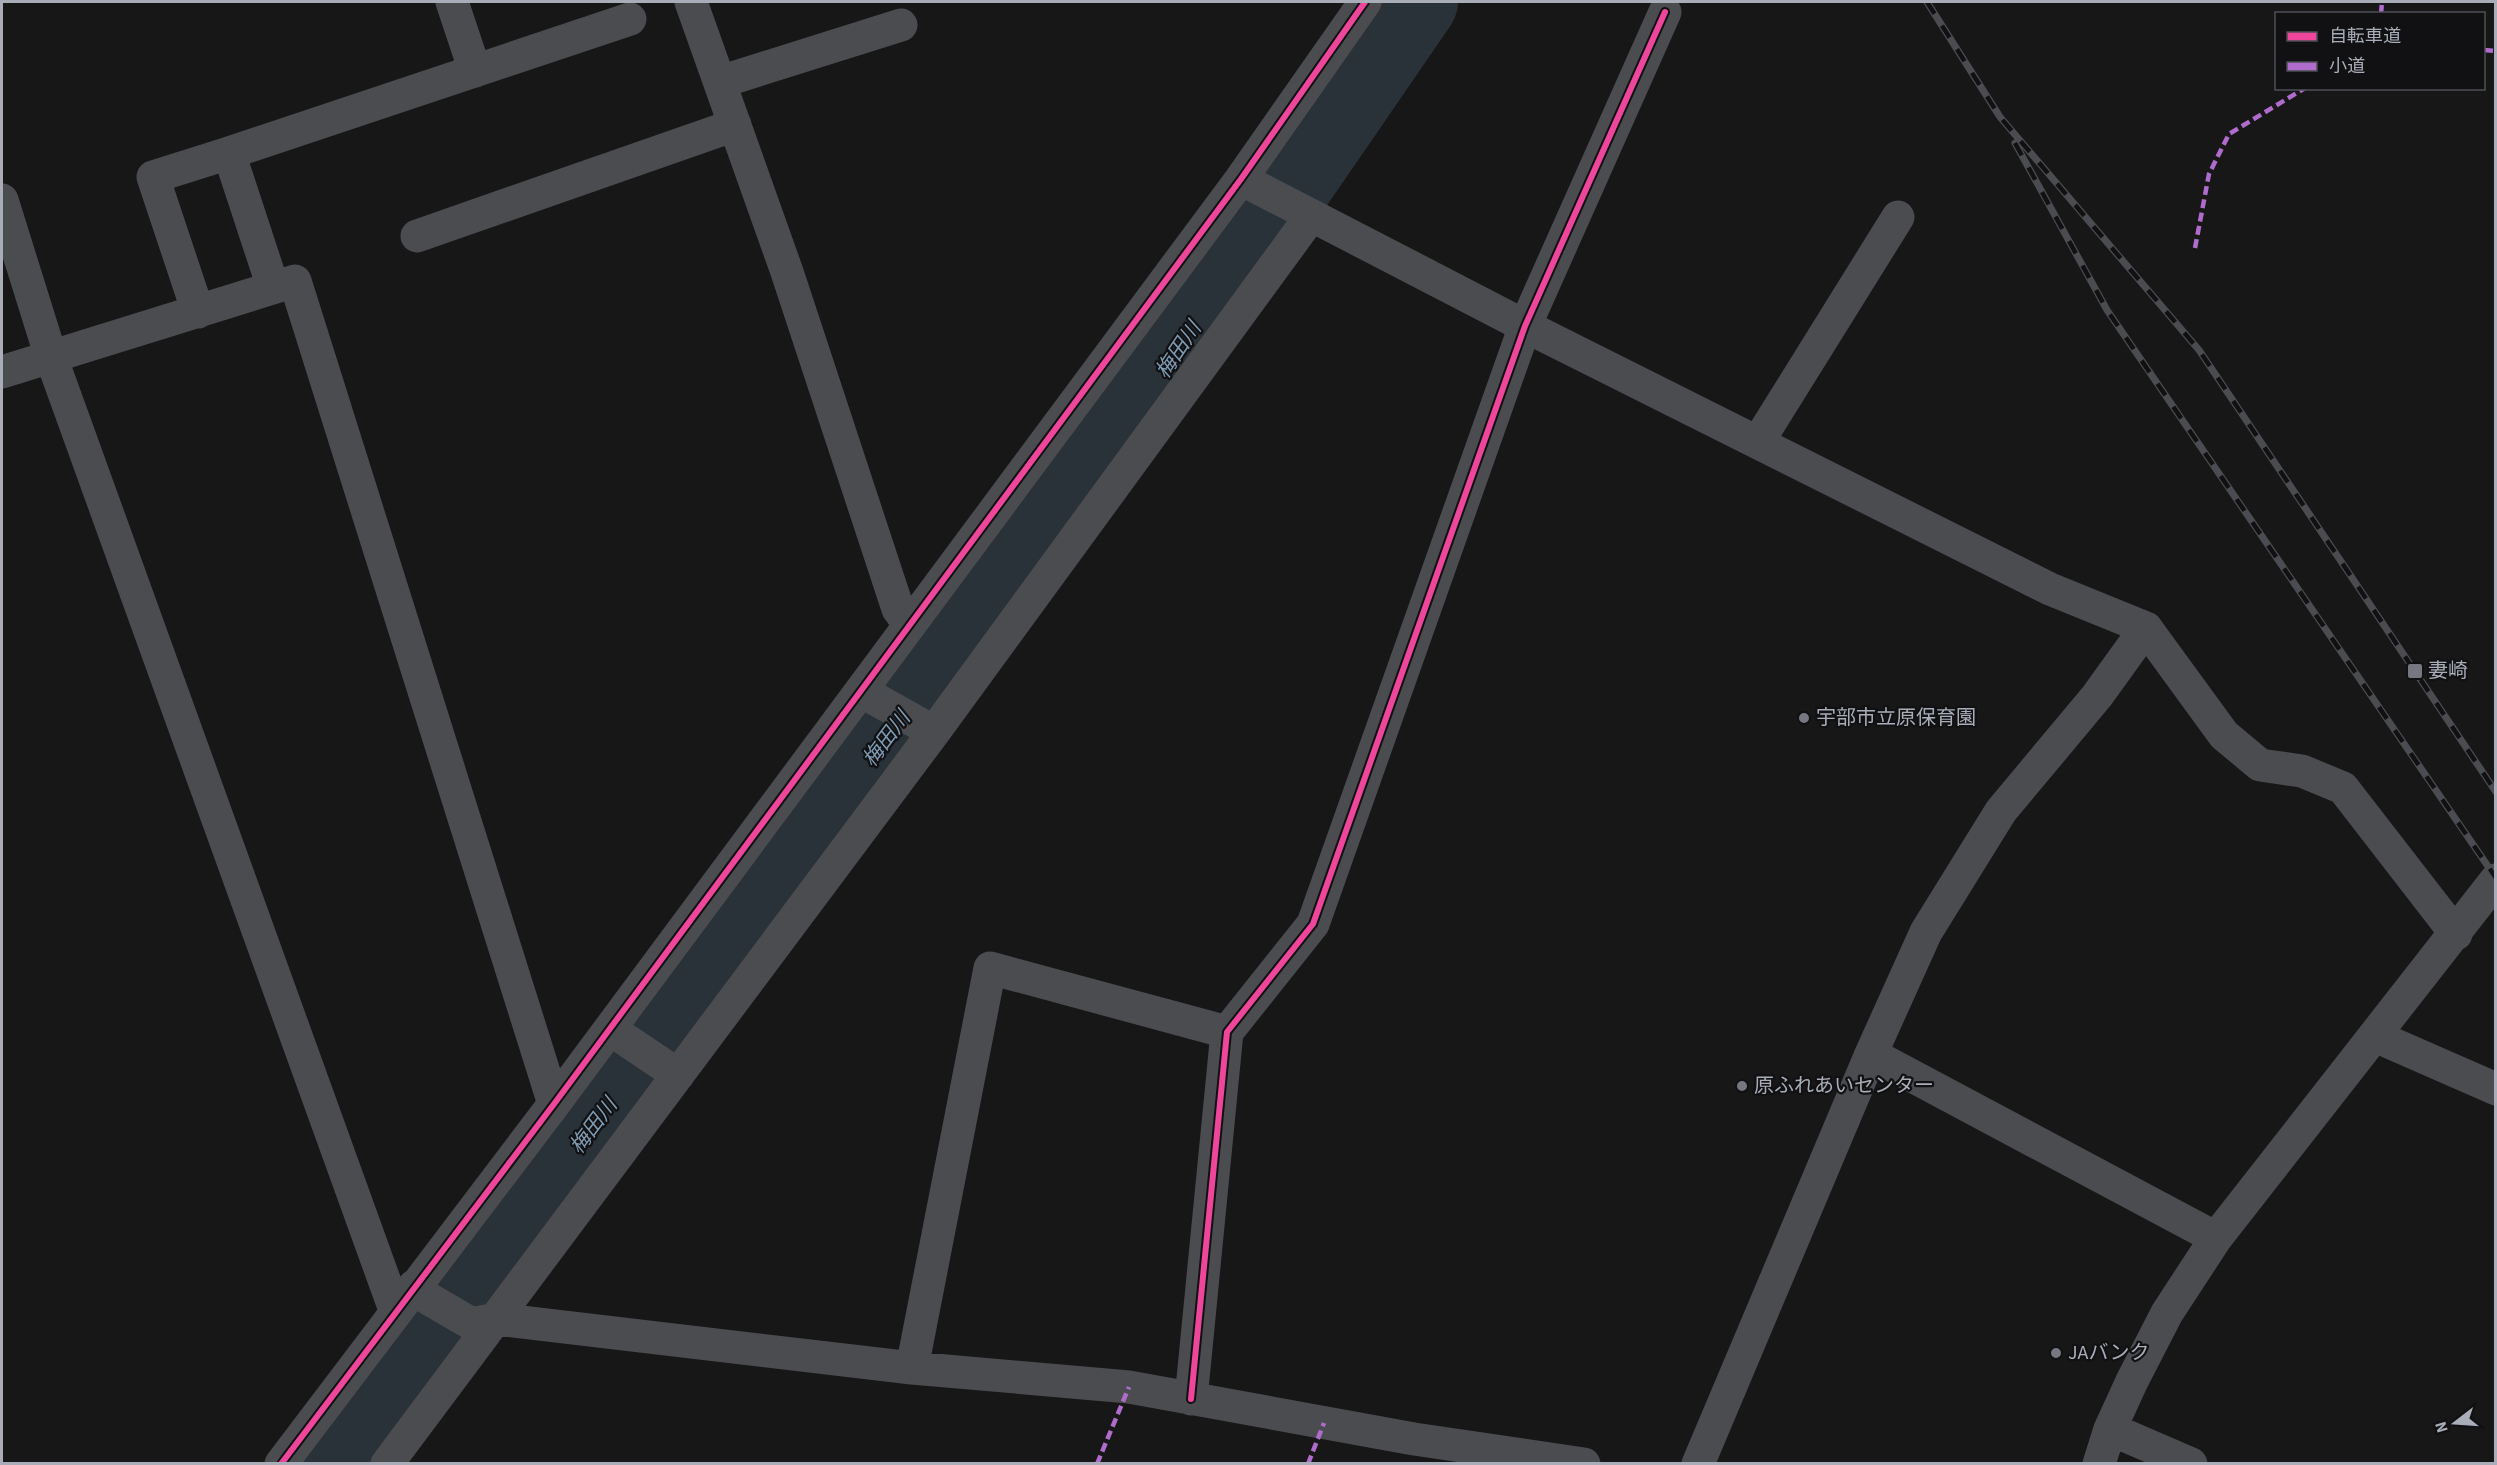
<svg xmlns="http://www.w3.org/2000/svg" width="2497" height="1465" viewBox="0 0 2497 1465" font-family="'Source Sans 3','Noto Sans JP',sans-serif">
<rect width="100%" height="100%" fill="#171717"/>
<g fill="none" stroke-linecap="round" stroke-linejoin="round">
<path stroke="#2a3239" stroke-width="82" d="M337 1464 1149 392 1417 2"/>
<path stroke="#4b4c50" stroke-width="33" d="M452 2 475 71
M691 2 787 272 898 609 910 625
M720 82 901 25
M1241 179 1525 326 2050 589 2146 628 2224 735 2260 765 2302 771 2343 788 2456 934
M2 200 51 357 395 1310
M417 236 735 125
M273 287 229 153 630 19
M198 312 153 177 229 153
M2 372 295 281 554 1104
M1758 442 1898 217
M861 691 934 732
M610 1029 678 1075
M2375 1036 2496 1089
M1871 1054 1926 932 2001 811 2097 696 2146 628
M414 1286 429 1299 472 1324 496 1319 912 1368 1129 1387 1414 1439 1584 1464
M912 1368 990 968 1227 1032
M1191 1399 1227 1032 1313 924 1525 326 1665 12
M2110 1429 2191 1464
M281 1464 554 1104 1241 179 1365 2
M387 1464 934 732 1311 216
M1698 1464 1871 1054 2216 1238
M2099 1464 2110 1429 2132 1381 2167 1313 2216 1238 2496 880"/>
<defs>
<path id="rail" d="M1927 2 2000 117 2199 350 2496 792
M2015 143 2107 310 2496 878"/>
</defs>
<use href="#rail" stroke="#4b4c4f" stroke-width="7"/>
<use href="#rail" stroke="#111113" stroke-width="4.5" stroke-dasharray="14" stroke-linecap="butt"/>
<path stroke="#b06ccc" stroke-width="4.5" stroke-dasharray="9 4.5" stroke-linecap="butt" d="M2381 14 2382 2
M2484 50 2496 51
M2195 248 2209 174 2229 134 2305 88
M1097 1464 1129 1387
M1308 1464 1324 1423"/>
<defs>
<path id="cycleway" d="M1191 1399 1227 1032 1313 924 1525 326 1665 12
M281 1464 554 1104 1241 179 1365 2"/>
</defs>
<use href="#cycleway" stroke="#111113" stroke-width="10"/>
<use href="#cycleway" stroke="#ed469a" stroke-width="6"/>
</g>
<g fill="#757880" stroke="#111113" stroke-width="2">
<rect x="2407" y="663" width="16" height="16" rx="3"/>
<circle cx="1804" cy="718" r="6"/>
<circle cx="1742" cy="1086" r="6"/>
<circle cx="2056" cy="1353" r="6"/>
</g>
<g text-anchor="middle" dominant-baseline="central" stroke-width="4.5" stroke-linejoin="round" paint-order="stroke">
<g font-size="20" fill="#a8adb8" stroke="#111113" text-anchor="start">
<text x="2428" y="671">妻崎</text>
<text x="1816" y="718">宇部市立原保育園</text>
<text x="1754" y="1086">原ふれあいセンター</text>
<text x="2068" y="1353">JAバンク</text>
</g>
<g font-size="21" font-style="italic" fill="#7f9bb3" stroke="#111113">
<text transform="translate(1178 350) rotate(-56)">梅田川</text>
<text transform="translate(886 739) rotate(-53)">梅田川</text>
<text transform="translate(593 1126) rotate(-53)">梅田川</text>
</g>
</g>
<rect width="2497" height="1465" fill="none" stroke="#a8adb8" stroke-width="6"/>
<rect x="2275" y="12" width="210" height="78" fill="#111113" stroke="#4d4f55" stroke-width="1.5"/>
<rect x="2287" y="32" width="30" height="9" fill="#ed469a" stroke="#4d4f55" stroke-width="1.5"/>
<text x="2329" y="42" font-size="18" fill="#a8adb8">自転車道</text>
<rect x="2287" y="62" width="30" height="9" fill="#b06ccc" stroke="#4d4f55" stroke-width="1.5"/>
<text x="2329" y="72" font-size="18" fill="#a8adb8">小道</text>
<g transform="translate(2455 1423) rotate(253)" stroke="#111113" stroke-width="4.5" paint-order="stroke">
<path d="M0-4.5L10 22L0 15L-10 22Z" fill="#a8adb8"/>
<text y="-9" font-size="16" font-weight="bold" text-anchor="middle" fill="#a8adb8">N</text>
</g>
</svg>
